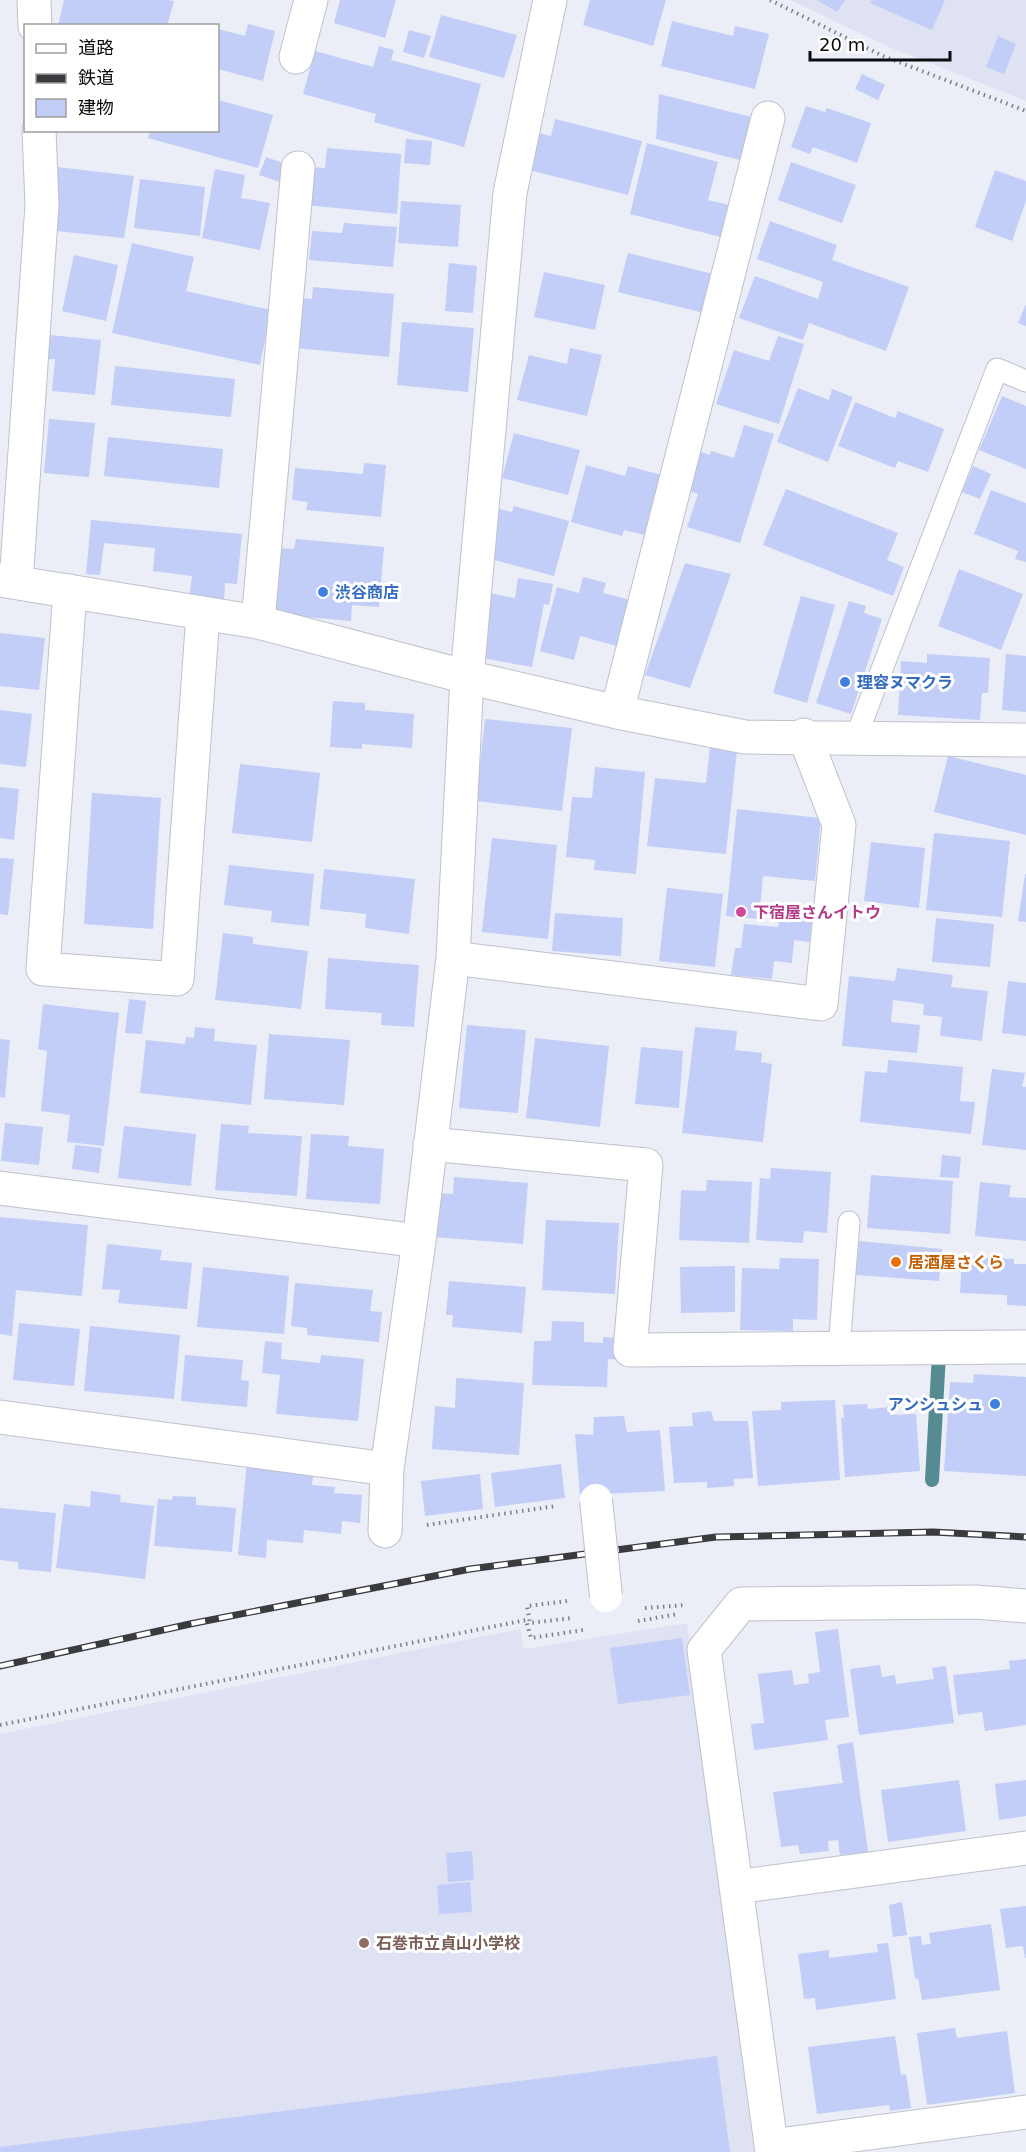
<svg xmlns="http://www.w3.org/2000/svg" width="1026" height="2152" viewBox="0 0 1026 2152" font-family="'DejaVu Sans','Noto Sans JP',sans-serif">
<rect width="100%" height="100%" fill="#ebeef7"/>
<path fill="#dee2f3" d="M790 0H1026V101L889 47Z
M687 1623 754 2152H0V1734L520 1629 524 1649Z"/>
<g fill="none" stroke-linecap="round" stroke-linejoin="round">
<path stroke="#578b94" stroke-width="14" d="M932 1480 939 1354"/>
</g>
<path fill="#c2cdf8" d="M64 0H168L174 1 167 26H58Z
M340 0H396L385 38 334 23Z
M590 0H666L653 46 583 25Z
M817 0H845L837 12Z
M872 0H945L932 30 870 3Z
M441 15 517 35 504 78 429 57Z
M672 21 733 36 735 26 769 34 755 89 661 66Z
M248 24 275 31 263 81 218 69V29L245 36Z
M409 30 431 36 424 58 403 52Z
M998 36 1016 44 1004 74 986 67Z
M379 46 394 50 391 60 481 84 464 147 374 122 376 114 303 94 315 51 373 67Z
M862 74 885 85 878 100 855 89Z
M659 94 759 119 748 162 656 139Z
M218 100 273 115 258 168 148 138 150 130H218Z
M806 106 825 112 827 108 871 123 857 163 813 147 810 154 791 147Z
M555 119 642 141 628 195 529 170 539 133 551 136Z
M406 139 432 141 430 165 404 163Z
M647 143 718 162 708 200 734 206 725 238 630 214Z
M327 148 401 154 397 214 306 205 309 167 325 168Z
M266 157 286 164 280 182 259 175Z
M791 162 856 185 842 223 778 200Z
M57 167 134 176 124 238 56 231Z
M215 169 245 175 241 198 270 203 260 250 202 238Z
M995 170 1026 181V201L1012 241 975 227Z
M140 179 205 187 200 236 134 228Z
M401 201 461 205 458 247 398 243Z
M770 221 837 245 832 260 909 287 886 351 809 323 803 340 739 318 755 276 818 299 823 282 757 259Z
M344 223 397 227 393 267 309 260 312 231 342 233Z
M132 243 194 257 186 291 271 310 260 365 112 333Z
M628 253 713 274 704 313 618 292Z
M74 255 118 265 106 321 62 311Z
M449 263 477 266 473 313 445 311Z
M544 272 605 285 595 330 534 317Z
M313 287 394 294 389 357 296 348 300 298 312 299Z
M1026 304V326L1018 323Z
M402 322 474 328 468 392 397 385Z
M50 335 101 340 95 395 52 391 55 359H48Z
M778 336 804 344 779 424 716 404 734 350 769 361Z
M570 348 602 355 587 416 517 400 529 355 567 364Z
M115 366 235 379 231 417 111 405Z
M798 388 829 400 832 389 853 397 828 462 777 442Z
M1002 396 1026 406V469L979 450Z
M855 402 895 418 898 411 944 429 928 472 898 461 895 468 838 446Z
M49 419 95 423 89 477 44 473Z
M744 425 774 434 740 543 687 527 698 494 689 491 701 452 710 455 711 451 734 458Z
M514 433 580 450 568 495 502 478Z
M108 437 223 449 219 488 104 476Z
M364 463 386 465 381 517 306 510 308 502 292 500 295 468 363 474Z
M586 465 625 476 628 466 661 475 645 535 624 530 622 536 571 522Z
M973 466 991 474 980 499 962 492Z
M786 489 898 533 887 560 904 567 893 596 763 545Z
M991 490 1026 503V562L1015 559 1018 551 974 534Z
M514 506 569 521 554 576 491 559 495 508 512 512Z
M91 520 242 534 237 584 225 583 224 600 189 597 192 576 153 571 155 548 104 543 100 575 86 574Z
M296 539 384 547 379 607 352 605 351 621 272 614 277 548 294 549Z
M685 563 731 574 690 688 645 675Z
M959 569 1023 594 1001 650 938 626Z
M583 577 606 583 603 593 630 600 617 646 580 636 574 660 540 651 557 587 579 593Z
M518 578 553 584 549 605 544 604 532 667 477 657 489 593 515 598Z
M801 596 835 605 807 703 773 693Z
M849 601 866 606 864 613 882 619 851 714 816 703Z
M0 633 45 638 39 690 0 686Z
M927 654 990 658 988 693H982L980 720 898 715 901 661 927 663Z
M1006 654 1026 656V712L1002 710Z
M333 701 365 703V710L414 714 412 748 362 744V749L330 747Z
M0 710 32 714 26 767 0 764Z
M485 719 572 728 562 811 476 801Z
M710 747 737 750 726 854 647 846 655 778 706 783Z
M948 756 1026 775V835L934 812Z
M240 764 320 773 312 842 232 833Z
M595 767 645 772 636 874 594 870 595 860 566 857 572 797 592 798Z
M0 787 19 789 14 840 0 838Z
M92 793 161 798 153 929 84 924Z
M737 809 821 818 815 881 763 876 759 919 726 916Z
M934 833 1010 841 1002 917 926 910Z
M492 838 557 845 548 939 482 932Z
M871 842 925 848 919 908 864 901Z
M0 858 14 859 8 915 0 914Z
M229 865 314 874 309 926 271 922 272 911 224 905Z
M324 869 415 879 409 934 365 928 366 914 320 909Z
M1025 874H1026V922L1018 921Z
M667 888 723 894 715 967 659 961Z
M555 913 623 918 621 956 552 951Z
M780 916 812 919 810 942 794 940 792 963 774 961 772 979 731 975 735 948H741L744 924 778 927Z
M936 918 994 924 990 967 932 962Z
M223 933 253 937V944L308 951 301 1009 215 1000Z
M328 958 419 965 414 1027 381 1025 382 1013 325 1009Z
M897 968 953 975 951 987 988 991 982 1041 940 1036 942 1017 923 1015 924 1004 893 1000 891 1022 920 1025 917 1053 842 1046 849 976 895 981Z
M1008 981 1026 983V1036L1002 1033Z
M129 999 146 1001 142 1034 125 1033Z
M43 1004 119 1013 104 1146 67 1142 70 1115 41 1111 47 1051 38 1049Z
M467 1025 526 1030 518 1113 459 1108Z
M195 1027 215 1029 214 1041 257 1045 251 1105 140 1093 146 1040 185 1044 186 1037 194 1038Z
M695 1027 737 1031 735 1050 762 1053 761 1062 772 1064 763 1142 682 1133Z
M269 1034 350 1040 344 1105 264 1099Z
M535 1038 609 1046 600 1127 526 1118Z
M0 1039 10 1040 5 1098 0 1097Z
M641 1047 683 1051 679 1108 635 1104Z
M888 1060 963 1067 960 1101 975 1102 971 1134 860 1122 865 1071 887 1073Z
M992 1069 1025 1073 1022 1086 1026 1087V1150L982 1145Z
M5 1123 43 1127 39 1165 1 1161Z
M221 1124 249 1126 248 1133 302 1136 297 1196 215 1190Z
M124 1126 196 1134 191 1186 118 1178Z
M311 1134 349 1136 348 1146 384 1149 380 1204 306 1199Z
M75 1145 102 1148 99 1173 72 1169Z
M942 1155 961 1157 959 1178 940 1177Z
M771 1168 831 1172 827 1233 804 1231 803 1243 756 1240 760 1178 770 1179Z
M871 1175 953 1181 950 1234 867 1228Z
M454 1177 528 1183 523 1244 433 1237 437 1193 453 1194Z
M707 1180 752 1182 749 1243 679 1240 681 1190 706 1191Z
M980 1182 1011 1185 1009 1197 1026 1198V1241L975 1236Z
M0 1217 88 1225 82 1296 16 1290 12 1336 0 1334Z
M546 1220 619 1223 615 1294 542 1290Z
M859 1241 942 1249 939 1281 856 1275Z
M107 1244 162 1250 160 1260 192 1263 187 1309 118 1303 120 1290 102 1289Z
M962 1256 1014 1259V1264H1026V1306L1007 1305V1295L960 1293Z
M780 1258 819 1259 817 1320 793 1319V1331L740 1330 742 1268 779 1269Z
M735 1266V1312L681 1313 680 1267Z
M203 1267 289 1276 284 1334 197 1327Z
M449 1281 526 1287 522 1333 452 1327 453 1315H446Z
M295 1283 373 1290 370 1311 382 1312 379 1342 307 1335V1328L291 1326Z
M552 1321 584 1322V1342L603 1343V1337L620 1338V1360L608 1359 607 1387 532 1385 534 1341H551Z
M19 1323 80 1329 74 1386 13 1380Z
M90 1326 180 1335 174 1399 84 1391Z
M265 1341 282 1343 281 1359 320 1363 321 1355 364 1359 358 1421 276 1414 280 1375 262 1373Z
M185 1355 243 1360 241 1380 249 1381 247 1407 181 1401Z
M974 1374 1026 1377V1476L944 1471 950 1382 973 1383Z
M456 1378 524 1383 519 1455 432 1449 435 1406 455 1408Z
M835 1400 840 1480 758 1486 752 1411 781 1410V1402Z
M867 1404 868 1409 890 1407V1415L916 1414 920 1471 845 1477 841 1418H844L843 1405Z
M711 1411 714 1421H748L753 1478 734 1479V1486L707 1488V1482L674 1483 669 1427 693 1426 692 1413Z
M624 1416 627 1432 660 1430 665 1491 580 1495 575 1434 593 1435 594 1417Z
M247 1461 314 1467 312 1485 335 1487 334 1493 362 1495 360 1523 342 1521 341 1534 304 1530 303 1543 267 1540 266 1558 238 1555Z
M561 1464 565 1498 495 1507 491 1473Z
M480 1474 483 1509 425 1516 421 1481Z
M91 1491 121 1495 120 1502 154 1506 145 1579 56 1568 64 1504 90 1507Z
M173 1496 196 1497V1505L236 1508 232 1552 154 1546 158 1499 172 1500Z
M0 1508 56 1513 51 1572 18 1569V1562L0 1560Z
M838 1629 849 1717 825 1720 828 1740 754 1750 751 1724 764 1723 758 1674 792 1670 794 1685 809 1683 808 1674 820 1672 815 1632Z
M682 1638 690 1695 618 1704 610 1648Z
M1026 1659V1725L985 1731 982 1712 958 1715 953 1675 1010 1669 1009 1661Z
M880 1665 882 1677 895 1675 896 1684 934 1679 932 1668 946 1666 954 1723 859 1735 850 1669Z
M853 1742 868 1852 840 1855 838 1840 828 1841 829 1851 800 1854 798 1845 781 1847 773 1792 843 1783 837 1745Z
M959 1780 966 1831 888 1842 881 1790Z
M1026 1780V1816L999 1820 995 1784Z
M472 1851 474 1880 448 1882 446 1853Z
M470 1882 472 1912 439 1914 437 1885Z
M902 1902 907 1935 893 1937 889 1905Z
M1026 1906V1958H1025L1023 1946 1006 1948 1000 1909Z
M991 1924 1000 1990 922 2000 918 1978 915 1979 909 1937 921 1936 922 1945 931 1944 929 1933Z
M888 1943 896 1999 816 2010 815 1998 804 1999 798 1954 829 1950V1958L878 1952 877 1944Z
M955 2028 957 2038 1007 2031 1015 2093 927 2105 917 2033Z
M895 2036 901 2075 906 2074 911 2108 890 2111 889 2105 817 2114 808 2047Z
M717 2056 730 2152H0V2147Z"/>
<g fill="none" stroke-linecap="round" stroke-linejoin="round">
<defs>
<path id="service" d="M856 737 997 369 1026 381
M839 1348 849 1222"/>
<path id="minor" d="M34 0 35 26
M296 57 311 0
M0 580 258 622 467 677 617 712 745 737 1026 740
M16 582 42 205 39 130
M70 591 43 969 177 979 203 614
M258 622 298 168
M617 712 768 118
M453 958 821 1004 839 825 804 735
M430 1144 646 1165 630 1350 1026 1347
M0 1188 419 1241
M0 1417 387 1469 419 1241 453 958 467 677 510 193 550 0
M385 1531 387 1469
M736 1887 1026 1848
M771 2146 1026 2112
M772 2152 704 1650 741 1604 975 1602 1026 1606"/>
</defs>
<use href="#service" stroke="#bfc1cb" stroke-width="23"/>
<use href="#minor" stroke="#bfc1cb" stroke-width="35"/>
<path stroke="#7d7f85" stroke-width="4" stroke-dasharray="1.5 4.5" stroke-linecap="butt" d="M770 0 883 56 1026 111
M427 1525 556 1506
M567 1601 527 1606 530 1623 572 1618
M645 1608 686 1605
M638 1621 678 1614
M0 1725 526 1620 531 1638 583 1630"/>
<use href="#service" stroke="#fff" stroke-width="21"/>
<use href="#minor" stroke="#fff" stroke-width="33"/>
<defs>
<path id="rail" d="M0 1666 190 1624 470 1569 716 1537 933 1532 1026 1537"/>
</defs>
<use href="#rail" stroke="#393b3f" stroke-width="7"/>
<use href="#rail" stroke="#fff" stroke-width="4.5" stroke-dasharray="14" stroke-linecap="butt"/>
<defs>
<path id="pedestrian-bridge" d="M596 1500 606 1596"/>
</defs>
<use href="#pedestrian-bridge" stroke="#bfc1cb" stroke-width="34" stroke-linecap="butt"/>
<use href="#pedestrian-bridge" stroke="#fff" stroke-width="32"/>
</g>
<g fill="#3f7fe0" stroke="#fff" stroke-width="2">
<circle cx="323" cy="592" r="6"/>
<circle cx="845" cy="682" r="6"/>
<circle cx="995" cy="1404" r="6"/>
</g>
<circle fill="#d1479c" stroke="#fff" stroke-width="2" cx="741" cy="912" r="6"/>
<circle fill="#e8710a" stroke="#fff" stroke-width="2" cx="896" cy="1262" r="6"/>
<circle fill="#8d6e63" stroke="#fff" stroke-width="2" cx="364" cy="1943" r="6"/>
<g text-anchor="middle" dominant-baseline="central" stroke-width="6" stroke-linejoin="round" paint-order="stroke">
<g font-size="16" font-weight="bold" fill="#366cbe" stroke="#fff" text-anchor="start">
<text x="335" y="592">渋谷商店</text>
<text x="857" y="682">理容ヌマクラ</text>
<text x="983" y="1404" text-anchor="end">アンシュシュ</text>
</g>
<g font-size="16" font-weight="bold" fill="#b23c85" stroke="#fff" text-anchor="start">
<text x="753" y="912">下宿屋さんイトウ</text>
</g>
<g font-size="16" font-weight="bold" fill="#c56008" stroke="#fff" text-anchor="start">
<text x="908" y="1262">居酒屋さくら</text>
</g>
<g font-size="16" font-weight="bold" fill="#785e54" stroke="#fff" text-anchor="start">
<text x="376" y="1943">石巻市立貞山小学校</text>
</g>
</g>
<rect x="24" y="24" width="195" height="108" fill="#ffffff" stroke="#9d9e9f" stroke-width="1.5"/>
<rect x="36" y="44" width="30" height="9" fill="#ffffff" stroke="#9d9e9f" stroke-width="1.5"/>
<text x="78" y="54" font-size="18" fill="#0b0c0f">道路</text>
<rect x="36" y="74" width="30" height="9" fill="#393b3f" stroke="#9d9e9f" stroke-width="1.5"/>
<text x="78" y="84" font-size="18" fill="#0b0c0f">鉄道</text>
<rect x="36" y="99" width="30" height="18" fill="#c2cdf8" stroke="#9d9e9f" stroke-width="1.5"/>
<text x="78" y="114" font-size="18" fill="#0b0c0f">建物</text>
<path d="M810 51v9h140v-9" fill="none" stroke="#0b0c0f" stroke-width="3"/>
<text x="819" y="51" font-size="18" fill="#0b0c0f" stroke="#ffffff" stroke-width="4.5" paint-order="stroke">20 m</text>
</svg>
